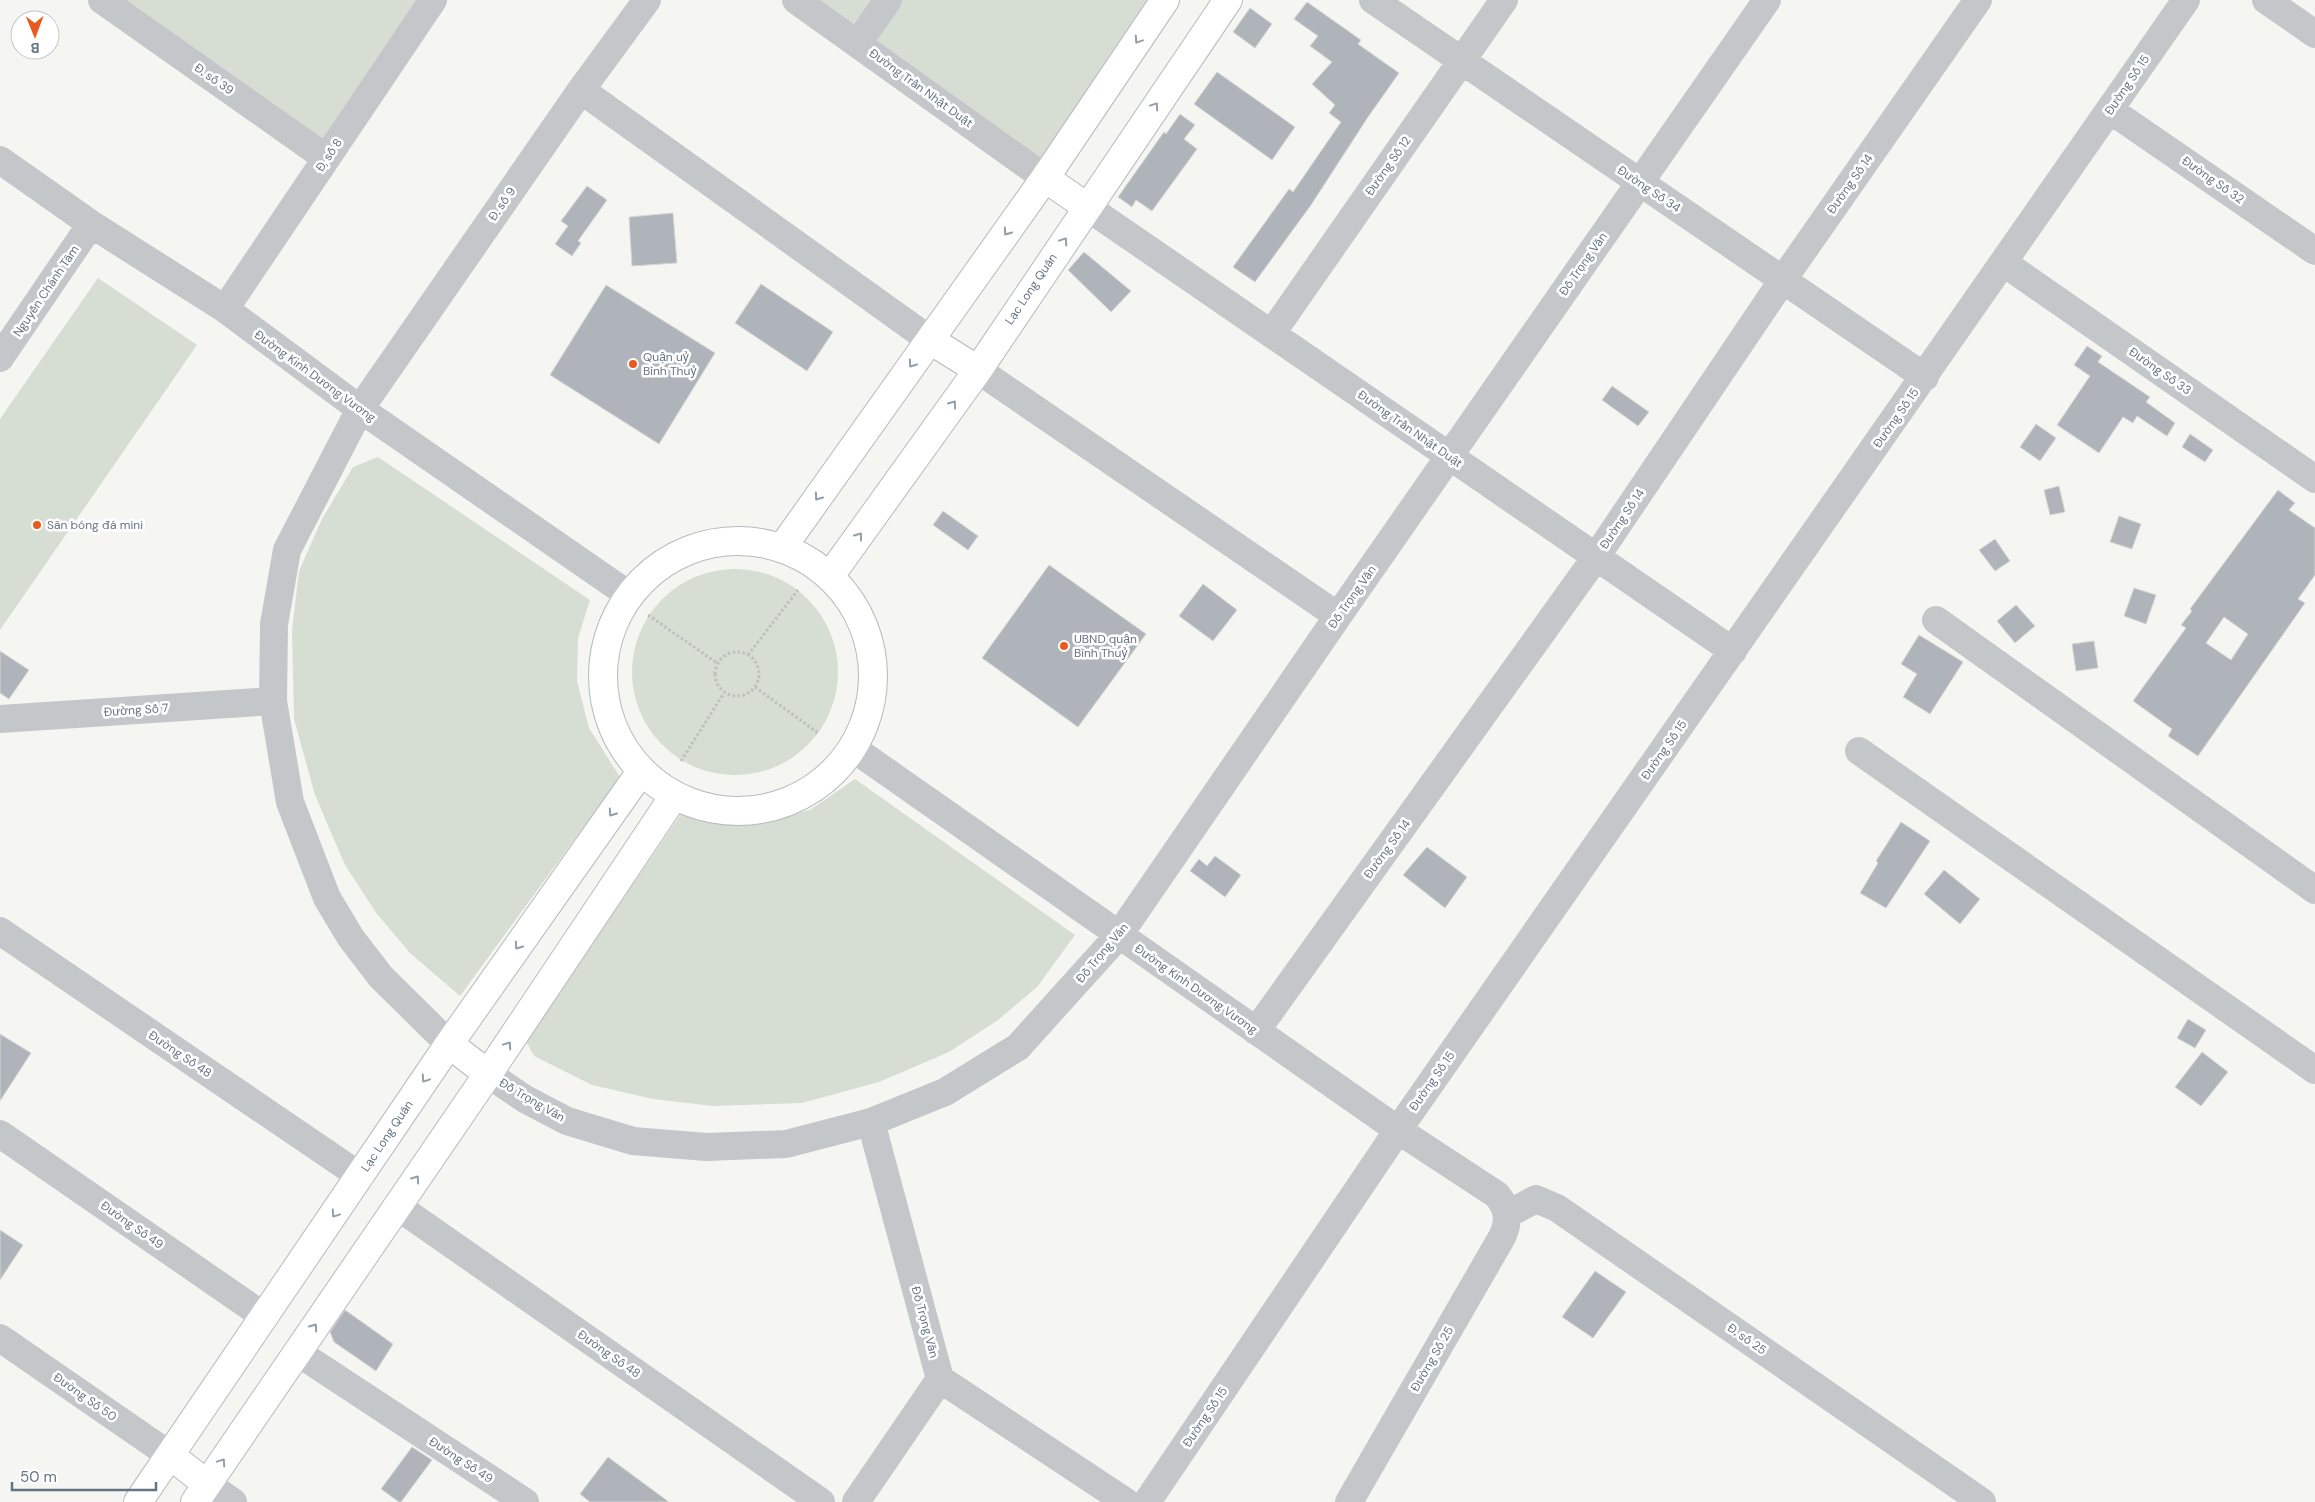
<svg xmlns="http://www.w3.org/2000/svg" width="2315" height="1502" viewBox="0 0 2315 1502" font-family="'DM Sans',sans-serif">
<rect width="100%" height="100%" fill="#f5f6f2"/>
<path fill="#d6ddd3" d="M114 0H433L324 149Z
M796 0H1165L1045 178Z
M98 278 197 345 0 630V419Z
M378 457 590 600 578 638 577 681 589 728 620 777 460 996 410 953 377 914 345 865 315 795 294 719 292 631 299 571 322 519 353 467Z
M632 672a103 103 0 1 1 206 0a103 103 0 1 1-206 0Z
M855 779 1075 935 1037 987 998 1020 949 1052 879 1082 802 1103 713 1106 653 1099 592 1085 534 1056 526 1041 681 814 719 823 762 822 810 810Z"/>
<path fill="#aeb4ba" stroke="#d7d7d4" fill-rule="evenodd" d="M1307 2 1361 40 1358 44 1399 73 1368 117 1311 205 1255 282 1233 267 1289 189 1293 192 1341 122 1329 113 1335 105 1312 84 1332 62 1310 46 1318 36 1294 19Z
M1250 8 1272 24 1255 48 1233 32Z
M1217 72 1295 127 1272 160 1194 104Z
M1180 114 1195 125 1184 139 1197 149 1152 211 1136 200 1132 207 1118 197 1164 132 1166 134Z
M587 186 607 200 578 241 581 243 572 256 555 244 568 226 561 221Z
M673 213 677 263 632 266 629 217Z
M1084 252 1131 291 1111 312 1068 270Z
M761 284 833 332 807 371 735 323Z
M606 285 715 353 659 444 550 375Z
M2087 346 2102 356 2098 362 2150 397 2146 402 2175 423 2167 436 2137 416 2133 423 2123 417 2099 453 2057 425 2090 376 2074 365Z
M1612 386 1649 412 1638 426 1602 400Z
M2036 424 2056 438 2040 461 2020 447Z
M2190 434 2213 450 2205 462 2182 447Z
M2059 486 2065 512 2050 515 2044 490Z
M2278 490 2295 503 2289 510 2315 528V575L2298 599 2305 603 2198 756 2168 736 2172 729 2133 701 2186 628 2181 625 2192 611 2190 609ZM2224 617 2248 634 2231 660 2206 643Z
M943 511 978 536 968 550 933 525Z
M2119 516 2141 524 2132 549 2110 542Z
M1995 539 2010 561 1995 571 1979 550Z
M1049 565 1146 634 1078 727 982 658Z
M1203 584 1237 610 1213 641 1179 616Z
M2134 588 2156 595 2146 624 2124 616Z
M2016 605 2035 626 2015 643 1997 621Z
M1919 635 1963 662 1930 714 1903 697 1917 674 1901 664Z
M2094 641 2098 668 2076 671 2072 644Z
M0 651 29 670 9 699 0 693Z
M1901 822 1930 841 1886 908 1860 893 1878 863 1876 861Z
M1427 847 1467 877 1445 908 1403 875Z
M1215 856 1241 875 1225 897 1190 871 1199 859 1207 866Z
M1944 870 1980 899 1960 924 1924 894Z
M2188 1019 2206 1030 2195 1048 2177 1038Z
M0 1034 31 1053 0 1101Z
M2202 1052 2228 1072 2201 1106 2175 1087Z
M0 1230 23 1245 0 1280Z
M1595 1271 1626 1292 1593 1338 1562 1317Z
M345 1310 393 1344 376 1371 334 1342 330 1332Z
M412 1447 432 1460 401 1502H399L381 1489Z
M608 1457 669 1502H590L580 1494Z"/>
<g fill="none" stroke-linecap="round" stroke-linejoin="round">
<defs>
<path id="major" d="M1045 178 1087 207
M930 340 978 370
M603 676a135 135 0 1 1 270 0a135 135 0 1 1-270 0Z
M782 548 1045 178 1165 0
M830 576 978 370 1228 0
M449 1044 488 1074
M171 1456 207 1484
M138 1502 449 1044 640 773
M195 1502 488 1074 674 796"/>
</defs>
<use href="#major" stroke="#b6babe" stroke-width="30"/>
<path stroke="#bdbfc1" stroke-width="3" stroke-dasharray="2.5 2.5" stroke-linecap="butt" d="M648 615 717 663
M715 674a22 22 0 1 1 44 0a22 22 0 1 1-44 0Z
M748 655 798 590
M755 687 818 733
M681 761 724 693"/>
<path stroke="#c3c7ca" stroke-width="28" d="M102 0 326 158
M796 0 1045 178
M1373 0 1925 377
M2266 0 2315 34
M858 43 888 0
M581 90 930 340
M2110 110 2315 251
M0 160 91 224 225 309 360 409 629 595
M1087 207 1733 651
M2004 263 2315 479
M225 309 433 0
M1272 333 1504 0
M0 358 91 224
M978 370 1338 616
M1936 620 2315 890
M0 719 273 701
M854 749 1398 1130 1497 1195C1508 1209 1510 1220 1502 1237L1349 1502
M1859 751 2315 1070
M0 931 360 1176
M1256 1031 1596 557 1782 281 1978 0
M449 1044 381 977 351 938 327 898 290 802 273 701 274 624 287 550 360 409 581 90 647 0
M488 1074 525 1099 567 1121 633 1141 706 1147 786 1144 871 1122 945 1092 1018 1047 1119 935 1338 616 1767 0
M0 1134 265 1317
M397 1206 821 1502
M1508 1214 1536 1199 1557 1208 1982 1502
M0 1338 171 1456
M297 1352 525 1502
M940 1379 1126 1502
M207 1484 233 1502
M856 1502 940 1379 871 1122
M1147 1502 1398 1130 2186 0"/>
<use href="#major" stroke="#fff" stroke-width="28"/>
</g>
<defs><path id="oneway-chevron" d="M-2-3.5L2.5 0L-2 3.5" fill="none" stroke-width="1.6" stroke-linecap="round" stroke-linejoin="round" transform="scale(1.25)"/></defs>
<g stroke="#929ea9">
<use href="#oneway-chevron" transform="translate(1138 40) rotate(124)"/>
<use href="#oneway-chevron" transform="translate(1155 106) rotate(-56)"/>
<use href="#oneway-chevron" transform="translate(1007 232) rotate(125)"/>
<use href="#oneway-chevron" transform="translate(1064 241) rotate(-56)"/>
<use href="#oneway-chevron" transform="translate(912 364) rotate(125)"/>
<use href="#oneway-chevron" transform="translate(953 404) rotate(-54)"/>
<use href="#oneway-chevron" transform="translate(818 497) rotate(125)"/>
<use href="#oneway-chevron" transform="translate(859 536) rotate(-54)"/>
<use href="#oneway-chevron" transform="translate(612 813) rotate(125)"/>
<use href="#oneway-chevron" transform="translate(518 946) rotate(125)"/>
<use href="#oneway-chevron" transform="translate(508 1045) rotate(-56)"/>
<use href="#oneway-chevron" transform="translate(425 1079) rotate(124)"/>
<use href="#oneway-chevron" transform="translate(416 1179) rotate(-55)"/>
<use href="#oneway-chevron" transform="translate(335 1214) rotate(124)"/>
<use href="#oneway-chevron" transform="translate(314 1327) rotate(-55)"/>
<use href="#oneway-chevron" transform="translate(222 1462) rotate(-56)"/>
</g>
<g fill="#e85a1f" stroke="#fff" stroke-width="2">
<circle cx="633" cy="364" r="5"/>
<circle cx="37" cy="525" r="5"/>
<circle cx="1064" cy="646" r="5"/>
</g>
<g text-anchor="middle" dominant-baseline="central" stroke-width="5" stroke-linejoin="round" paint-order="stroke">
<g font-size="12" fill="#647484" stroke="#fff">
<text transform="translate(214 79) rotate(35)">Đ. số 39</text>
<text transform="translate(2127 85) rotate(-56)">Đường Số 15</text>
<text transform="translate(921 88) rotate(36)">Đường Trần Nhật Duật</text>
<text transform="translate(329 155) rotate(-56)">Đ, số 8</text>
<text transform="translate(1388 166) rotate(-55)">Đường Số 12</text>
<text transform="translate(2213 180) rotate(35)">Đường Số 32</text>
<text transform="translate(1850 184) rotate(-55)">Đường Số 14</text>
<text transform="translate(1649 189) rotate(34)">Đường Số 34</text>
<text transform="translate(502 204) rotate(-55)">Đ. số 9</text>
<text transform="translate(1583 264) rotate(-55)">Đỗ Trọng Văn</text>
<text transform="translate(1031 289) rotate(-56)">Lạc Long Quân</text>
<text transform="translate(46 291) rotate(-56)">Nguyễn Chánh Tâm</text>
<text transform="translate(2160 371) rotate(35)">Đường Số 33</text>
<text transform="translate(315 376) rotate(36)">Đường Kinh Dương Vương</text>
<text transform="translate(1896 418) rotate(-55)">Đường Số 15</text>
<text transform="translate(1410 429) rotate(35)">Đường Trần Nhật Duật</text>
<text transform="translate(1622 519) rotate(-56)">Đường Số 14</text>
<text transform="translate(1352 597) rotate(-55)">Đỗ Trọng Văn</text>
<text transform="translate(136 710) rotate(-4)">Đường Số 7</text>
<text transform="translate(1664 750) rotate(-55)">Đường Số 15</text>
<text transform="translate(1387 849) rotate(-54)">Đường Số 14</text>
<text transform="translate(1102 953) rotate(-50)">Đỗ Trọng Văn</text>
<text transform="translate(1196 989) rotate(35)">Đường Kinh Dương Vương</text>
<text transform="translate(180 1054) rotate(34)">Đường Số 48</text>
<text transform="translate(1432 1081) rotate(-55)">Đường Số 15</text>
<text transform="translate(532 1100) rotate(30)">Đỗ Trọng Văn</text>
<text transform="translate(387 1136) rotate(-56)">Lạc Long Quân</text>
<text transform="translate(132 1225) rotate(35)">Đường Số 49</text>
<text transform="translate(925 1322) rotate(75)">Đỗ Trọng Văn</text>
<text transform="translate(1747 1339) rotate(35)">Đ. số 25</text>
<text transform="translate(609 1354) rotate(35)">Đường Số 48</text>
<text transform="translate(1432 1359) rotate(-60)">Đường Số 25</text>
<text transform="translate(85 1397) rotate(35)">Đường Số 50</text>
<text transform="translate(1205 1417) rotate(-56)">Đường Số 15</text>
<text transform="translate(461 1460) rotate(33)">Đường Số 49</text>
</g>
<g font-size="12" fill="#647484" stroke="#fff" text-anchor="start">
<text x="643" y="357">Quận uỷ<tspan x="643" dy="14">Bình Thuỷ</tspan></text>
<text x="47" y="525">Sân bóng đá mini</text>
<text x="1074" y="639">UBND quận<tspan x="1074" dy="14">Bình Thuỷ</tspan></text>
</g>
</g>
<g transform="translate(35 35) rotate(179)"><circle r="24" fill="#ffffff" stroke="#c1c7ce"/>
<path d="M0-4L9 19L0 12L-9 19Z" fill="#e85a1f"/>
<text y="-8" font-size="14" font-weight="bold" text-anchor="middle" fill="#647484">B</text>
</g>
<path d="M12 1482v8h144v-8" fill="none" stroke="#647484" stroke-width="2.5"/>
<text x="20" y="1482" font-size="15" fill="#647484" stroke="#ffffff" stroke-width="4" paint-order="stroke">50 m</text>
</svg>
